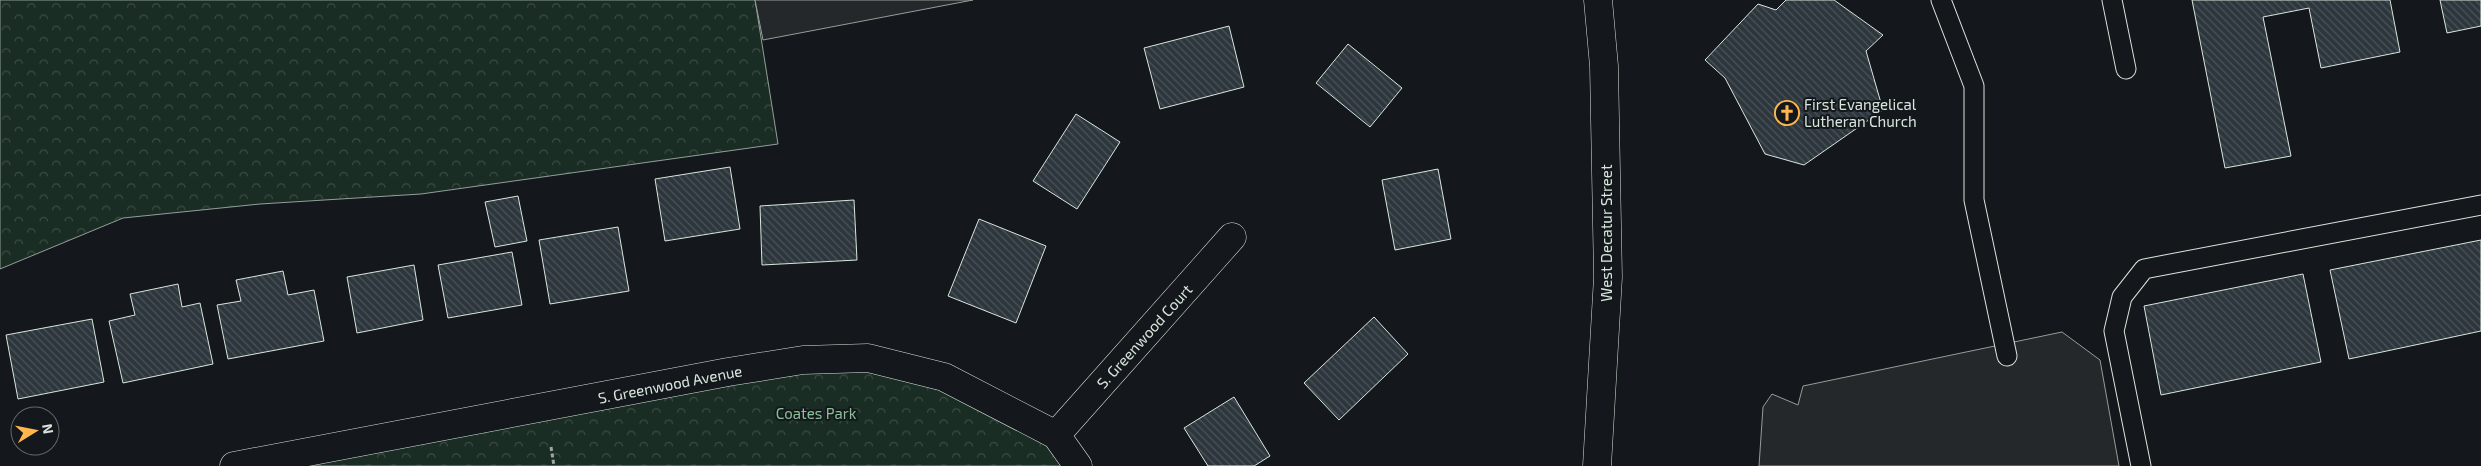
<svg xmlns="http://www.w3.org/2000/svg" width="2481" height="466" viewBox="0 0 2481 466" font-family="'Exo 2',sans-serif">
<defs>
<pattern id="forest-crowns" width="20" height="18" patternUnits="userSpaceOnUse" patternTransform="scale(1.25)"><rect width="20" height="18" fill="#1a2d24"/><path d="M2 6a3 3 0 1 1 6 0M12 15a3 3 0 1 1 6 0" fill="none" stroke="#3b4b43"/></pattern>
<pattern id="building-back-hatch" width="6" height="6" patternUnits="userSpaceOnUse" patternTransform="scale(1.25)"><rect width="6" height="6" fill="#2c363c"/><path d="M-1 5l2 2M0 0l6 6M5-1l2 2" fill="none" stroke="#4a5358"/></pattern>
</defs>
<rect width="100%" height="100%" fill="#14181c"/>
<path fill="url(#forest-crowns)" stroke="#939e99" d="M0 0H755L778 144 421 194 260 204 123 218 0 269Z
M803 360 944 377 1078 466H232Z"/>
<path fill="#24282b" stroke="#939e99" d="M755 0H973L763 40Z
M2062 332 2100 360 2119 466H1759L1763 407 1772 394 1798 405 1803 386Z"/>
<path fill="url(#building-back-hatch)" stroke="#d8e6dc" d="M1786 0H1834L1883 35 1866 51 1883 110 1804 165 1765 154 1725 78 1705 60 1758 4 1776 10Z
M2192 0H2390L2400 52 2321 68 2309 8 2263 17 2291 156 2225 168Z
M2440 0H2481V26L2447 33Z
M1229 26 1244 87 1160 109 1144 48Z
M1348 44 1402 88 1370 127 1316 83Z
M1076 114 1120 142 1077 209 1033 181Z
M730 167 740 229 665 241 655 179Z
M1438 169 1451 239 1395 250 1382 180Z
M518 196 527 241 495 247 485 202Z
M854 200 857 260 762 265 760 206Z
M979 219 1046 246 1016 323 948 296Z
M618 227 629 291 550 304 539 240Z
M2481 240V331L2349 359 2330 270Z
M512 252 522 305 448 318 438 265Z
M414 265 423 320 357 333 347 277Z
M283 271 288 295 314 290 324 341 228 359 217 305 241 301 236 280Z
M2303 274 2321 362 2161 395 2144 306Z
M178 284 182 307 200 303 213 364 123 383 109 321 135 315 130 294Z
M1374 317 1408 354 1339 420 1304 383Z
M92 319 104 382 18 399 6 335Z
M1234 397 1270 456 1254 466H1208L1184 428Z"/>
<g fill="none" stroke-linecap="round" stroke-linejoin="round">
<defs>
<path id="service" d="M1941 0 1974 86V200L2007 356
M2112 0 2126 69
M2141 466 2114 331 2122 297 2144 269 2481 205"/>
<path id="minor" d="M1056 435 1232 237
M234 466 728 372 803 360 868 358 944 377 1056 435 1078 466"/>
<path id="tertiary" d="M1597 466 1608 277 1604 66 1598 0"/>
</defs>
<use href="#service" stroke="#d8e6dc" stroke-width="21"/>
<use href="#minor" stroke="#d8e6dc" stroke-width="29"/>
<use href="#tertiary" stroke="#d8e6dc" stroke-width="29"/>
<path stroke="#9da8a2" stroke-width="3" stroke-dasharray="4 2.5" stroke-linecap="butt" d="M551 447 554 466"/>
<use href="#service" stroke="#14181c" stroke-width="19"/>
<use href="#minor" stroke="#14181c" stroke-width="28"/>
<use href="#tertiary" stroke="#14181c" stroke-width="28"/>
</g>
<defs>
<symbol id="church-ring" viewBox="-11 -11 22 22"><circle r="9.5" fill="#14181c" stroke="#ffb74d" stroke-width="1.5"/><path d="M-1.2-6h2.4v3.5h3.3v2.4h-3.3V6h-2.4V-.1h-3.3v-2.4h3.3Z" fill="#ffb74d"/></symbol>
</defs>
<g fill-rule="evenodd">
<use href="#church-ring" x="1773" y="99" width="28" height="28"/>
</g>
<g text-anchor="middle" dominant-baseline="central" stroke-width="4" stroke-linejoin="round" paint-order="stroke">
<g font-size="15" fill="#d8e6dc" stroke="#14181c" text-anchor="start">
<text x="1804" y="104">First Evangelical<tspan x="1804" dy="17">Lutheran Church</tspan></text>
</g>
<g font-size="15" fill="#d8e6dc" stroke="#14181c">
<text transform="translate(1606 233) rotate(-90)">West Decatur Street</text>
<text transform="translate(1144 336) rotate(-48)">S. Greenwood Court</text>
<text transform="translate(670 384) rotate(-11)">S. Greenwood Avenue</text>
</g>
<g font-size="15" fill="#8ac095" stroke="#14181c">
<text x="816" y="413">Coates Park</text>
</g>
</g>
<g transform="translate(35 431) rotate(80)"><circle r="24" fill="#14181c" stroke="#626a69"/>
<path d="M0-4L9 19L0 12L-9 19Z" fill="#ffb74d"/>
<text y="-8" font-size="14" font-weight="bold" text-anchor="middle" fill="#d8e6dc">N</text>
</g>
</svg>
